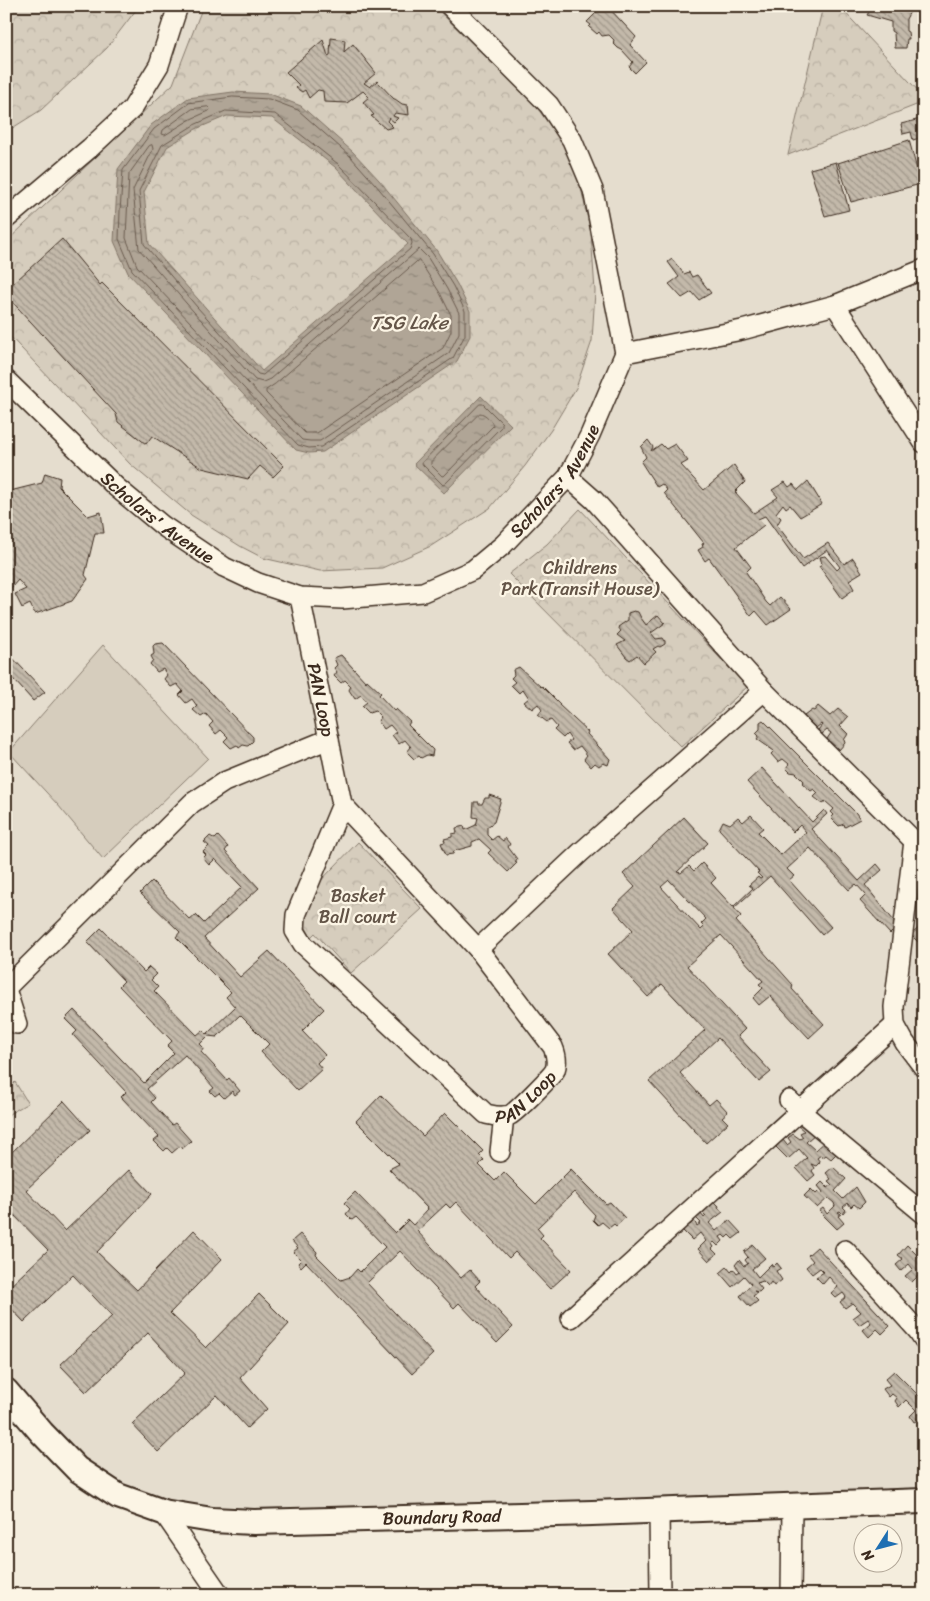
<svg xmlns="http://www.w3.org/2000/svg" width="930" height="1601" viewBox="0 0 930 1601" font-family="Sriracha,sans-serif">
<defs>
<pattern id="park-crowns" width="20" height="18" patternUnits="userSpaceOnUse" patternTransform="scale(1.25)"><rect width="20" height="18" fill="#d6cdbd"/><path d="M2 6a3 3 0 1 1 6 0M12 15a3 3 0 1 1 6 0" fill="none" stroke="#b9b0a2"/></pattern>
<pattern id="water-ripples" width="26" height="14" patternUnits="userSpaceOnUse" patternTransform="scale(1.25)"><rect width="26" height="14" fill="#b0a596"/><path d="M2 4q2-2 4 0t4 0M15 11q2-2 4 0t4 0" fill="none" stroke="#90877a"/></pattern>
<pattern id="building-back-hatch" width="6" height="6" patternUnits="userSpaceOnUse" patternTransform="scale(1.25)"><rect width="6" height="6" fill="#c3b9aa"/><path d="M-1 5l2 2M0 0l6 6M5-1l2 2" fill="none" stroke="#a0978a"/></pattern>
</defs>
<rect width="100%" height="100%" fill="#f4eddd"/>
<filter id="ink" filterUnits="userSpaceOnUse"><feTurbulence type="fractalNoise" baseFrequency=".02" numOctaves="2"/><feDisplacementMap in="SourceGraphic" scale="10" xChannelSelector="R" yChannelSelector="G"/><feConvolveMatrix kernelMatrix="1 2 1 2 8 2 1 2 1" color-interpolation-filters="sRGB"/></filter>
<g filter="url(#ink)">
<path fill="#e5ddce" d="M6 6H924V1491L238 1516 153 1499 118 1486 80 1459 6 1377Z"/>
<path fill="url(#park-crowns)" stroke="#887c6e" d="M11 6H139L107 48 41 110 6 132V10Z
M203 6H434L536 106 566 148 581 188 591 233 595 291 592 341 576 388 551 430 525 466 490 508 431 546 382 568 320 571 263 558 240 546 191 515 130 464 6 332V242L173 84Z
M823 6H839L924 97V102L788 155Z
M580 509 747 687 681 747 509 574 547 544Z
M358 842 422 909 351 973 315 933 311 937 301 919 309 893Z
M15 1082 28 1103 9 1114 6 1121V1091Z"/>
<path fill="#d6cdbd" stroke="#887c6e" d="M103 645 208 758 103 859 58 805 9 752Z"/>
<path fill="url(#water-ripples)" stroke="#817466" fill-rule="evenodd" d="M233 92 270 94 301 106 353 152 379 180 437 251 457 284 470 311V336L457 361 323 452 309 453 296 450 128 273 114 241 118 169 151 125 188 98ZM227 116 272 118 335 167 408 244 262 371 149 244 144 192 167 147 196 129Z
M481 396 511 425 444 493 414 464Z"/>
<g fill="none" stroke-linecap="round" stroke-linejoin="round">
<path stroke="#6a5b4e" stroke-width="1" d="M233 97 269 99 298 110 350 156 375 184 433 254 453 286 465 311V335L453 358 321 447 309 448 298 445 132 270 119 239 120 211 123 170 154 129 189 103Z
M208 107 210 109 209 111 191 119 165 135 162 134 163 130 192 109Z
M226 111 275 114 338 164 411 239 412 243 410 249 263 375 258 374 197 307 144 244 139 191 162 145 194 125Z
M152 145 153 149 133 190 139 249 193 311 255 380 263 382 270 379 419 249 428 258 447 289 459 313V333L449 353 320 441H310L302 440 137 266 126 238 129 174 149 146Z
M419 260 440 293 451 315V331L443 348 317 433H305L266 393V390L275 384Z
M480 404H483L502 423V426L445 484 443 485 423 465 422 463Z
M480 413C485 413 493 422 493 426L445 475 442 476 431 465V462Z"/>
</g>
<path fill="url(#building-back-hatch)" stroke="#3b2a1e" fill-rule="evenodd" d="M863 6H913L906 19V31L908 32 909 39H907L906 48H895L894 33 891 31V22L867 15 870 10 862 8Z
M601 8 604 12 609 8 636 37 630 45 646 62 635 73 629 67 633 62 622 50 618 48 613 43 614 40 609 35 602 36 599 32 597 34 589 27 591 25 587 22Z
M331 38 345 40 344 52 353 44 376 73 364 83 370 87 377 81 394 99H395L402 104 408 105 409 115 395 113 393 116 398 118 394 122 389 118 387 121 393 127 386 129 371 116 374 115 363 102 369 97 363 91 347 103 324 102 323 91 318 90 309 98 305 90 302 92 296 88 299 85 286 72 323 40 328 56 330 55Z
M924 118V142L923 137 913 140 911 132 903 134 901 124Z
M909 140 921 184 851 202 838 163Z
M836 162 849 210 825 216 810 169Z
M62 239 100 285 102 283 284 466 273 477 260 466 248 479 202 468 152 436 146 444 118 422 116 414 6 295V290Z
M672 259 684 274 689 272 692 277 697 275 711 293 699 300 692 292 682 298 669 284 679 277 668 262Z
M648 440 653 447 651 451 661 444 666 449 675 444 688 461 681 465 704 490 734 465 745 482 735 492 754 513 778 497 772 490 785 482 789 487 793 484 798 490 808 481 822 504 800 517 790 505 786 508 783 504 776 513 781 518 777 525 803 559 828 543 844 564 853 558 862 572 849 580 854 589 842 598 819 566 822 564 820 557 825 556 837 570 840 567 827 550 802 568 765 516 758 519 764 525 736 547 751 567 746 572 766 602 770 606 780 597 791 609 768 625 756 611 751 616 709 558 705 561 698 550 703 547 702 544 704 543 664 493 667 490 662 484 657 487 641 462 646 457 641 447Z
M45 473 60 478 59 487 88 516 101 512 104 533H95L85 575 88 579 72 601 35 614 30 604 22 608 15 594 26 589 18 580 11 588 6 615V492L42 483Z
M634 611 638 612 641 618 646 625 658 615 665 623 651 633 656 639 663 638 665 641V644L660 647 658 646 653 649 656 652 644 663 637 655 630 660 626 657 617 645 625 641 617 635 621 631 618 627 628 620V613Z
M163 643 253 737V741L248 746 243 745 239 748 237 745 231 748 224 741 228 737 221 730 216 734 209 726 213 722 206 714 201 717 193 710 197 706 192 699 186 703 179 695 183 691 177 684 171 687 164 679 167 675 163 669 157 672 150 664 153 660 151 656 154 654 153 646 155 644Z
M6 651 45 692 33 701 6 671Z
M341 655 366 682 367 680 381 693 379 695 394 711 396 709 410 722 408 725 433 750 432 756 427 755 421 758 419 756 414 759 407 752 411 747 405 740 399 744 392 735 396 732 390 725 384 729 378 721 381 717 375 711 369 713 362 706 367 702 361 695 355 699 349 690 351 686 345 680 341 683 334 676 337 672 334 668 337 665 334 658Z
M519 667 541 687 542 686 560 704 559 705 588 732 587 734 610 759 608 765 603 763 599 766 595 763 591 767 584 759 587 755 580 746 573 750 567 743 571 740 567 734 563 738 554 730 557 727 551 720 547 722 538 715 542 710 538 704 532 709 524 702 529 698 523 689 519 693 511 685 515 682 511 678 514 675 513 670Z
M818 706 830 716 838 709 848 717 840 726 848 734 844 740 845 743 839 750 827 739 831 733 827 730 822 734 818 730 822 725 821 724 816 728 804 716 812 710 814 711Z
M763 720 856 813 860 819 845 827 844 824 839 826 831 818 834 815 831 812 834 809 825 801 823 804 814 797 818 793 814 789 811 791 802 783 804 781 796 773 790 772 786 768 789 764 783 759 778 762 771 754 774 751 757 739 759 736 756 733 760 729V722Z
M762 768 812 822 824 810 827 814 811 829 859 881 877 864 882 870 865 885 898 926 890 934 860 901 866 895 856 884 849 890 810 848 787 869 794 876 789 880 831 927 822 935 770 876 734 908 741 916 736 921 793 985 792 989 824 1024 809 1038 770 996 759 1005 753 998 763 988 759 984 763 981 721 935 687 966 745 1029 738 1036 771 1072 759 1082 718 1038 680 1073 709 1105 716 1099 728 1112 722 1117 728 1123 706 1143 649 1081 705 1030 662 984 648 997 608 954 633 930 613 908 635 887 623 874 684 817 708 843 677 872 681 873 689 866 694 871 702 863 716 878 711 883 733 907 753 888 749 885 758 877 760 879 762 878 757 873 759 872 719 829 723 821 730 824 738 817 743 822 751 815 763 828 758 832 781 855 806 832 800 825 793 832 747 782ZM669 880 706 919 701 924 704 927 701 930 661 887Z
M489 795 501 799 494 822 487 827V835L492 840 497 836 503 841 505 838 510 844 508 847 517 859 515 862 517 863 508 872 488 853 491 850 479 839 472 842V846L454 851 453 854 446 855 441 843 445 842 444 839 452 837V834L457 833 456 828 464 826 465 830 476 825 478 818 473 817 474 802H479V804H482L485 798H489Z
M210 836 215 839 218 836 228 847 225 851 259 888 204 938 240 977 269 951 324 1009 302 1031 325 1055 317 1063 322 1069 298 1091 261 1052 269 1044 240 1015 217 1037 208 1036 200 1044 204 1048 201 1052 227 1080 229 1078 240 1091 235 1095 232 1091 224 1098 219 1093 215 1096 210 1091 214 1088 185 1055 147 1089 155 1098 151 1102 172 1125 175 1123 191 1141 182 1149 180 1146 172 1153 167 1148 164 1151 154 1141 159 1137 121 1097 126 1092 73 1035 77 1031 65 1019 74 1010 144 1083 174 1053 167 1046 172 1041 119 986 124 981 87 942 101 928 144 972 149 967 157 974 151 980 158 987 154 991 197 1035 203 1030 207 1034 235 1007 226 997 231 992 176 937 180 932 140 893 152 881 190 920 196 915 204 923 242 887 215 859 209 865 203 858 206 855 203 852 209 846 204 842Z
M924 923V948L911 935Z
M381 1095 423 1136 445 1113 483 1151 479 1155 484 1160 479 1165 495 1181 504 1172 536 1204 571 1169 606 1204 610 1202 625 1218 616 1226 614 1224 609 1228 602 1222 598 1225 593 1220 595 1215 574 1192 537 1228 543 1235 540 1238 571 1270 550 1289 515 1252 509 1258 456 1202 450 1208 446 1204 417 1231 461 1278 470 1270 480 1281 475 1286 513 1327 497 1343 459 1303 454 1308 400 1251 367 1283 433 1354 412 1374 306 1262 301 1267 298 1263 301 1260 293 1252 298 1248 292 1241 300 1234 317 1252 316 1255 341 1280 350 1277 357 1269 360 1272 385 1247 356 1217 352 1220 346 1214 350 1209 344 1203 355 1192 395 1233 408 1220 413 1225 428 1209 389 1169 399 1164 356 1121Z
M64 1101 90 1130 26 1190 65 1231 129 1170 152 1194 97 1252 137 1290 194 1230 222 1259 170 1313 206 1348 259 1294 289 1324 240 1378 267 1409 247 1428 217 1395 158 1452 132 1424 185 1373 148 1333 86 1392 60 1365 112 1316 73 1275 24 1322 6 1303V1290L48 1250 9 1210 6 1213V1158Z
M804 1119 817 1132 806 1142 815 1150 826 1140 837 1153 831 1159 826 1155 822 1158 821 1155 817 1158 820 1162 816 1166 811 1164 814 1168 812 1171 815 1175 808 1181 796 1168 807 1158 799 1149 788 1159 776 1147 783 1140 787 1145 791 1142 788 1138 793 1134 800 1139 803 1137 800 1133 804 1131 797 1125Z
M833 1167 846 1179 835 1191 843 1199 856 1187 865 1202 859 1208 854 1204 851 1207 848 1203 843 1207 846 1210 843 1214 840 1211 838 1212 841 1214 838 1216 844 1223 837 1229 819 1211 823 1208 827 1214 835 1206 834 1203 828 1198 817 1208 804 1196 811 1189 816 1194 819 1191 822 1194 823 1192 818 1186 822 1182 828 1188 832 1185 828 1181 831 1179 826 1173Z
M710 1198 715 1204 716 1203 719 1206 718 1208 723 1212 709 1223 716 1231 729 1220 741 1233 733 1239 729 1235 726 1238 723 1235 720 1237 723 1241 718 1246 714 1242 712 1244 714 1247 712 1249 717 1254 709 1261 698 1249 706 1241 700 1233 692 1240 678 1226 687 1221 690 1225 694 1221 697 1226 701 1223 696 1218 701 1214 704 1218 706 1216 703 1213 706 1210 701 1206Z
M753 1245 765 1258 752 1269 758 1277 771 1264 773 1267 777 1263 781 1268 776 1271 782 1280 774 1286 771 1282 768 1286 763 1281 757 1283 762 1289 759 1292 754 1291 757 1293 753 1296 758 1301 750 1307 740 1296 751 1284 744 1276 732 1287 720 1273 727 1267 731 1272 734 1269 737 1273 740 1271 735 1265 739 1260 744 1266 748 1264 745 1260 748 1257 744 1252Z
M907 1245 924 1262V1280L919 1275 912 1282 905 1276 913 1269 909 1264 901 1271 896 1265 903 1259 898 1255Z
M817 1247 890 1326 882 1334 877 1329 869 1337 863 1330 871 1323 868 1319 859 1325 853 1318 861 1312 852 1303 845 1308 840 1302 846 1297 843 1293 836 1298 831 1293 838 1287 829 1277 823 1284 816 1277 824 1272 820 1268 812 1274 806 1267 813 1261 808 1255Z
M894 1371 924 1401V1431L920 1427 922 1425 918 1420 914 1422 910 1416 916 1410 906 1400 899 1407 895 1401 897 1398 892 1394 889 1397 883 1389 890 1385 885 1379Z"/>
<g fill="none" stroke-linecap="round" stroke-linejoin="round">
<defs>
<g id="minor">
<path d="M6 219 90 148 132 109 159 65 178 6"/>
<path d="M835 305 924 443"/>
<path d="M625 353 742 330 835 305 924 269"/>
<path id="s1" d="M6 380 116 487 163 526 224 567 258 583 300 597 342 599 423 592 473 570 503 545 568 477 590 435 625 353 593 190 572 140 549 105 450 6"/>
<path d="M568 477 594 500 764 691 914 841 924 848"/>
<path id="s2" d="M300 597 342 804 296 915 295 931 303 944 486 1114C495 1116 502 1118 510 1115 516 1112 552 1076 555 1070 558 1061 556 1054 553 1047L478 949 342 804"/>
<path d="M914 841 894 1007 895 1025 905 1043 924 1068"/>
<path d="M478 949 580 853 764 691"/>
<path d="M6 988 192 803 224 782 329 739"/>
<path d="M6 989 17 1024"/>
<path d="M789 1100 800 1111 924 1214"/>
<path d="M500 1152 504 1116"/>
<path d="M845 1250 918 1331 924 1340"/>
<path d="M571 1318 895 1025"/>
<path d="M659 1511 660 1595"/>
<path d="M163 1512 220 1595"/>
<path d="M791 1595 792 1505"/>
</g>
<g id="major">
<path id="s3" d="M6 1391 42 1433 77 1469 118 1496 163 1512 212 1520 254 1522 592 1513 924 1501"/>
</g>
</defs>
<use href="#minor" stroke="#3b2a1e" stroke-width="22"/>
<use href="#major" stroke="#3b2a1e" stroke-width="28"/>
<use href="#minor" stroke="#fcf5e5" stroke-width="19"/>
<use href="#major" stroke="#fcf5e5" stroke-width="24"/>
</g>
</g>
<g text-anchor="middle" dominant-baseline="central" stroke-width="4.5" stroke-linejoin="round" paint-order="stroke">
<g font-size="18" fill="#3b2a1e" stroke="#fcf5e5">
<text stroke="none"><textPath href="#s1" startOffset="670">Scholars' Avenue</textPath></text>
<text stroke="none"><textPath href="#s1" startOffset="205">Scholars' Avenue</textPath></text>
<text stroke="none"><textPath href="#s2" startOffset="105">PAN Loop</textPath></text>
<text stroke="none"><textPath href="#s2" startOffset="659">PAN Loop</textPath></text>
<text stroke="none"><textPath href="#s3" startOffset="482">Boundary Road</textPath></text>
</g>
<g font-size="18" fill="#625346" stroke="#fcf5e5">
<text x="580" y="568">Childrens<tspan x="580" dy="21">Park(Transit House)</tspan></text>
<text x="358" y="896">Basket<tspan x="358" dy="21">Ball court</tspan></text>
</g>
<g font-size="19" font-style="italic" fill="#645548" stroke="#fcf5e5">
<text x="409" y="322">TSG Lake</text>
</g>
</g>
<rect width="930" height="1601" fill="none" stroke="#fcf5e5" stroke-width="25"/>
<rect x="12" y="12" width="905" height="1576" fill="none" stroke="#3b2a1e" stroke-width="2" filter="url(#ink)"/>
<g transform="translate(878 1548) rotate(234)"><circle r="24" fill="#fcf5e5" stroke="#afa495"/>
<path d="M0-4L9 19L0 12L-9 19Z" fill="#1f6fb2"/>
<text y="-8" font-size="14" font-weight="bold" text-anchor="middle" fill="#3b2a1e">N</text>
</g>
</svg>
